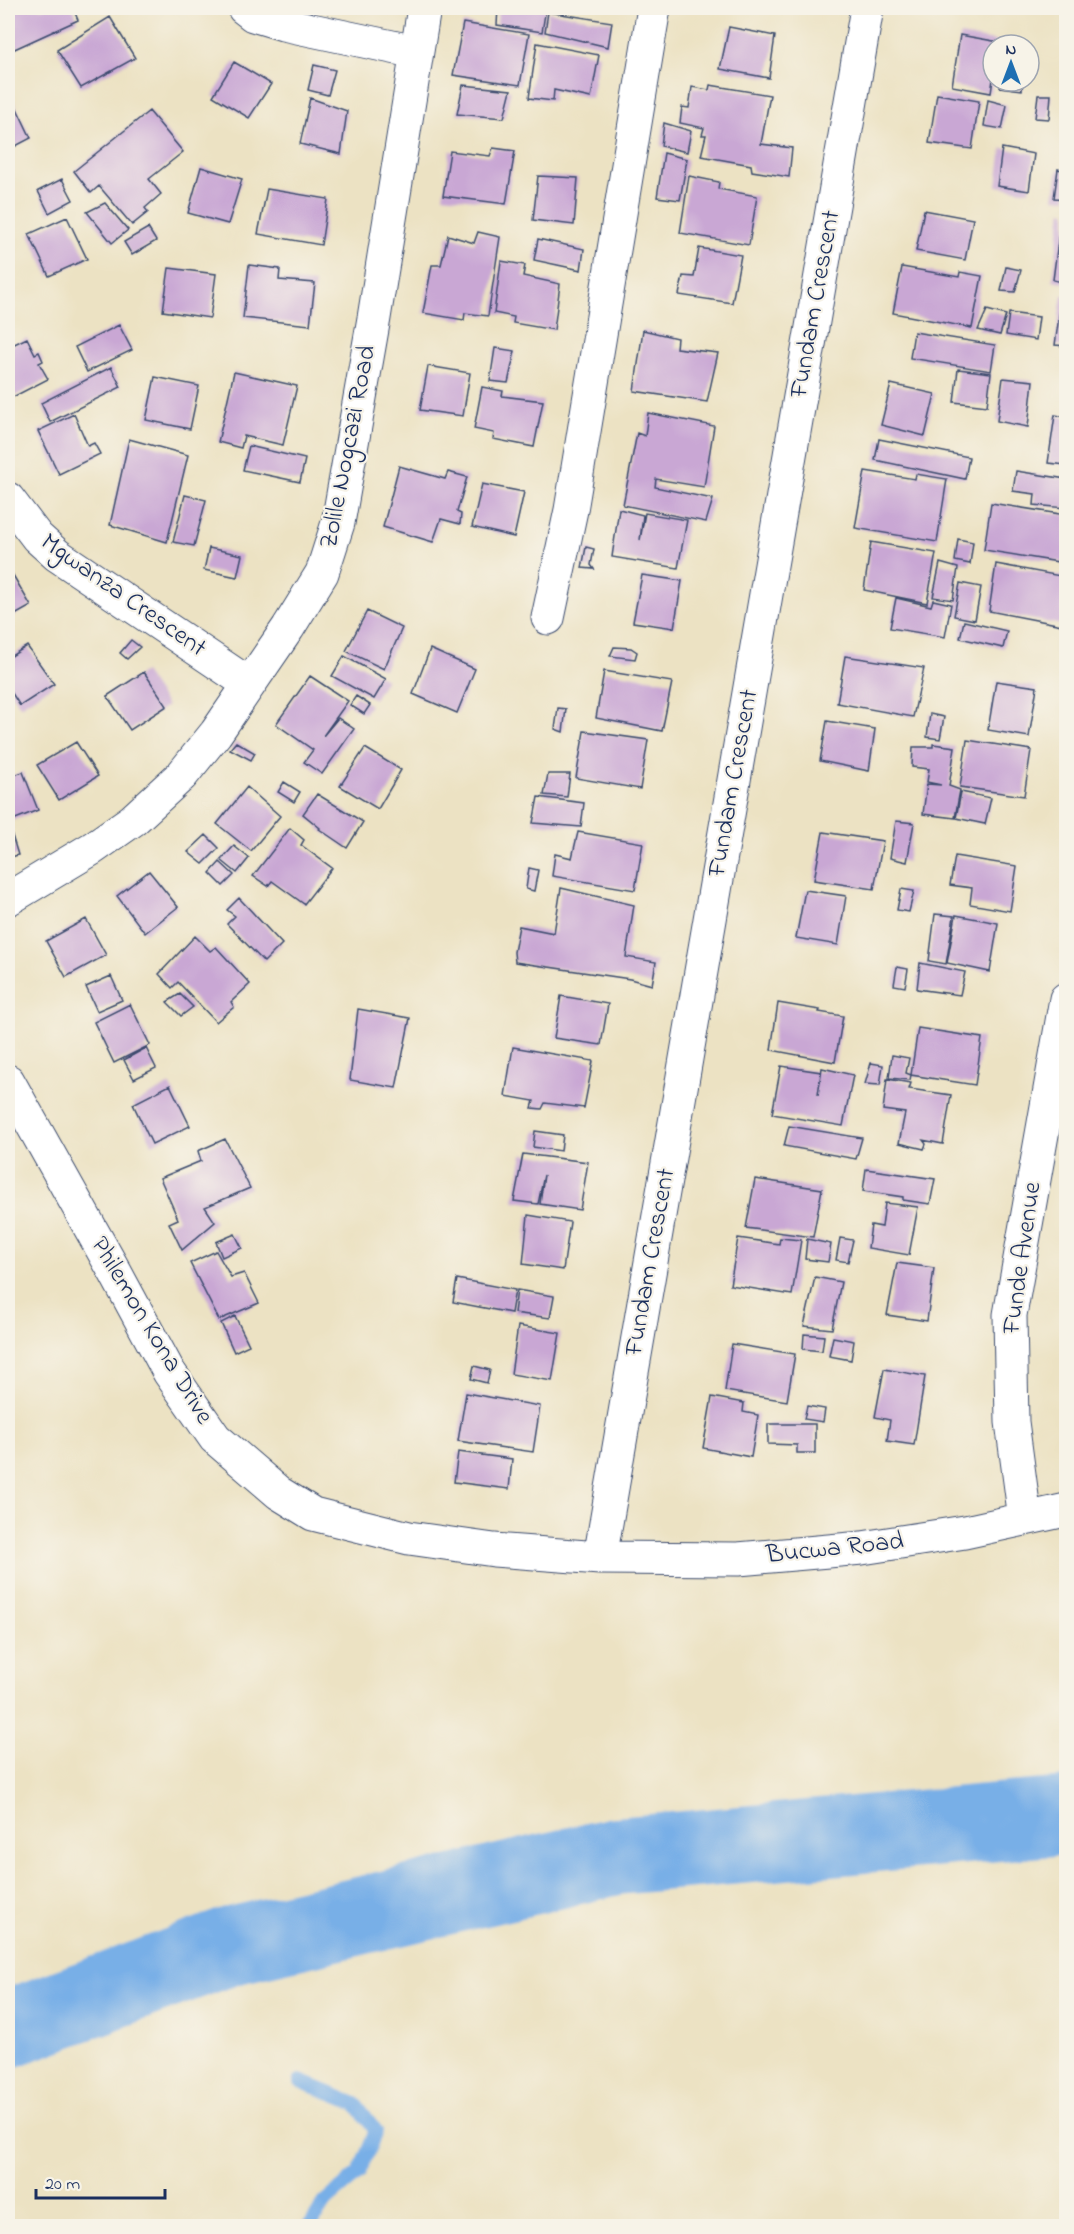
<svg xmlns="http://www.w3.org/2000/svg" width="1074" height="2234" viewBox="0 0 1074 2234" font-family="'Indie Flower',sans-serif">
<rect width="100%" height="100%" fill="#f7f3e8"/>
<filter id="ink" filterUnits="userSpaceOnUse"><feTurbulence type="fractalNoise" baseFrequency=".0167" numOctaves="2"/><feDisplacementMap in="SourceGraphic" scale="12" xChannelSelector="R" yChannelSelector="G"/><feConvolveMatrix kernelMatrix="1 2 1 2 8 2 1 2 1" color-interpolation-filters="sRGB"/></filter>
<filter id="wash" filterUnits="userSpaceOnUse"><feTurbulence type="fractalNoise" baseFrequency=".008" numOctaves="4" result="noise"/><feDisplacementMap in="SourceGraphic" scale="24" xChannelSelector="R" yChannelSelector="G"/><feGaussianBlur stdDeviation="1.35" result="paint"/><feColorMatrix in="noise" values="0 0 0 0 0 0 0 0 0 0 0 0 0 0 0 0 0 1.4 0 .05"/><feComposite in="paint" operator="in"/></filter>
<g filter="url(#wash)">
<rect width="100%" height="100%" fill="#ece2c3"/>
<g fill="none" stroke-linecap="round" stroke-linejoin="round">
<path stroke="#78afe7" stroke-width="14" d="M300 2081 356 2104 376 2131 359 2173 325 2202 310 2226"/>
<path stroke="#78afe7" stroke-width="78" d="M8 2029 231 1946 616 1856 1066 1816"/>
</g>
<g id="blocks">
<path fill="#c9a7d4" d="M8 8H73L78 20 8 52Z
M498 8H546L542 32 497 25Z
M548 12 612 22 608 47 545 32Z
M110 17 135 58 81 88 57 50Z
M463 23 529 34 520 85 453 75Z
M729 27 775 36 769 78 720 69Z
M960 35 999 42V45H993V79L991 93 952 86Z
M537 43 599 55 591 98 554 90 553 101 529 98Z
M234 62 271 84 249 118 213 96Z
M314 65 335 70 328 95 308 90Z
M1001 81H1023L1022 90 1000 87Z
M463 85 511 90 504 118 457 114Z
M710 85 770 95 761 144 792 148 789 177 752 171 751 165 701 156 706 135H702L704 128 680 123 682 107 689 108 692 87 709 90Z
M937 94 979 101 972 149 929 143Z
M1038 95H1051L1049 119 1035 118Z
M12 98 31 138 8 150V100Z
M310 98 347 111 341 154 300 144Z
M988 100 1007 105 1002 129 984 126Z
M149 111 183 152 149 179 161 194 145 208 148 212 132 225 99 186 91 193 74 171Z
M664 123 691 131 687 152 661 146Z
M493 148 515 151 506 204 443 196 450 151 490 156Z
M1002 148 1034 154 1029 191 997 186Z
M664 153 687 159 680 200 657 197Z
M201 167 242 179 228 224 188 213Z
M1058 169 1066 171V199L1054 198Z
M538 176 578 178 574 225 533 220Z
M689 176 719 182 718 189 757 196 749 245 680 233Z
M62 179 73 200 49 213 38 191Z
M267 189 328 199 321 245 258 234Z
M105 203 128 230 112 243 87 212Z
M924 210 973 219 965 260 916 251Z
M1062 210 1066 211V283L1053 280Z
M67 217 87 259 49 276 29 234Z
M148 228 156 241 132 255 124 242Z
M478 232 500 237 488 316 465 313 464 320 423 313 432 265H441L448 235 474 243Z
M538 239 584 249 581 270 534 260Z
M699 248 741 255 732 303 679 295 683 276 694 277Z
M501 261 525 265 523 276 560 284 554 330 513 323 514 317 494 313Z
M249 265 280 269 279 280 315 283 310 325 243 318Z
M902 267 959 277 960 272 982 276 972 328 893 313Z
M1006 267 1021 270 1015 292 1001 291Z
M169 268 216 274 210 318 163 311Z
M1062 295H1066V346L1055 345Z
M987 310 1006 315 1000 335 978 330Z
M1009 313 1039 317 1036 340 1006 335Z
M119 325 132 350 87 372 75 347Z
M643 330 677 338 676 348 718 353 707 402 634 391Z
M914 332 995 345 991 371 910 358Z
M27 338 35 354 39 352 43 361 39 363 48 379 13 397 8 387V347Z
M495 348 515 351 508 383 490 381Z
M428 366 470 373 463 416 420 410Z
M111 367 121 387 50 422 41 403Z
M958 369 991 373 987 406 954 402Z
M234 372 297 386 283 445 244 436 241 448 218 442Z
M155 377 199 386 190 429 146 420Z
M1003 378 1033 381 1028 427 997 421Z
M891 384 935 394 925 436 881 425Z
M482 387 503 391 502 396 543 401 534 447 493 439 494 433 474 429Z
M648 413 714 426 704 487 656 479 655 487 713 499 706 522 623 505 637 433 645 436Z
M74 414 88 446 94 443 100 454 59 474 38 431Z
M1055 415 1066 417V465L1048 463Z
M129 439 188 455 167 542 110 525Z
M879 439 969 457 965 479 875 460Z
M249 446 305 459 300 482 243 470Z
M399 466 445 479 448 472 467 477 457 512 461 514 460 524 441 519 433 542 383 527Z
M865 471 915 479 916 474 947 479 937 542 855 528Z
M1016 471 1066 479V508L1034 505 1035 494 1013 491Z
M482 484 524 492 514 537 472 527Z
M185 495 206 500 194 546 173 542Z
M991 503 1066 515 1065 563 984 550Z
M619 509 643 515 640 540 645 513 687 520 678 568 612 557Z
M958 539 973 542 970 564 955 561Z
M871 542 936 553 927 603 864 590Z
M586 547 594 549 591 565 594 569 582 568Z
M209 548 242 555 237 577 204 570Z
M940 563 958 568 953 600 933 597Z
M996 564 1066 577 1062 625 989 611Z
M10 570 31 606 8 619V571Z
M642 575 682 581 674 628 633 622Z
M960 583 981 587 975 620 954 616Z
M896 598 931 606 933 600 951 604 945 637 890 628Z
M367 611 402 628 384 669 346 651Z
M964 621 1007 631 1003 648 960 638Z
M131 640 140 647 127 659 120 653Z
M27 646 54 684 20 706 8 687V658Z
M614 647 631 648 637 652 635 659 610 656Z
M430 649 475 669 457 713 413 694Z
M344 656 386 679 374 699 332 676Z
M845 656 924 668 913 717 837 703Z
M604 671 672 682 662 731 596 718Z
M144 672 167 706 130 730 107 696Z
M310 676 348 701 323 736 338 718 354 729 322 774 304 762 313 750 276 724Z
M996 681 1037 687 1029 737 988 730Z
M356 696 370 705 364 714 350 705Z
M558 708 566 709 563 732 555 729Z
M930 714 944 717 940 739 927 737Z
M827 721 875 729 869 771 820 761Z
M584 731 648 740 640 789 576 778Z
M967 740 1031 750 1024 796 960 787Z
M76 742 98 776 59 800 37 765Z
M236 742 255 753 251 760 230 749Z
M933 744 955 747 949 786 960 790 955 818 923 814 927 784 941 785 927 782 929 769 912 767 913 747H933Z
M365 748 401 770 378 809 340 786Z
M23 772 38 810 8 822V777Z
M548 774H570L567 797 544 795Z
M284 782 300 792 294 802 278 792Z
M247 787 280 816 251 851 217 824Z
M961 792 991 798 985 824 956 818Z
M317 794 363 822 347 848 319 829 320 828 303 814Z
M538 797 584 803 581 827 533 823Z
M896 821 914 823 907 862 890 858Z
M290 828 304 840 301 845 332 868 304 904 272 881 268 886 253 876Z
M10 829 18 855 8 858V830Z
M578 832 643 843 635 890 552 876 555 854 572 858Z
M823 832 883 841 874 889 814 880Z
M206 835 219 848 203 864 188 852Z
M234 846 249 858 237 873 221 860Z
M955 856 1017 866 1010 911 970 904 972 888 950 885Z
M220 862 234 875 223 886 210 873Z
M529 868 538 870 534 891 526 889Z
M149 871 178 907 145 933 117 896Z
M561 888 634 905 626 957 656 962 652 985 630 979 515 962 514 952 519 926 554 933Z
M901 889 914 891 909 912 897 910Z
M805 890 846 896 838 945 796 938Z
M239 898 282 944 264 962 227 924 235 916 227 910Z
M935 914 954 916 946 964 929 961Z
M956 915 998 923 990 972 947 963Z
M86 919 106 955 66 977 46 941Z
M195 936 210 951 216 947 250 984 231 1002 234 1007 216 1022 178 982 172 988 159 974Z
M920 963 965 972 960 995 917 989Z
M897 967 908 969 905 987 894 985Z
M111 976 122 1000 97 1011 86 987Z
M180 994 193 1007 181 1016 167 1002Z
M561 996 608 1004 601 1045 554 1038Z
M778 1003 820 1010 819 1012 843 1016 835 1062 771 1050Z
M130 1004 150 1045 114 1063 94 1022Z
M358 1009 410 1018 396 1088 350 1080Z
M918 1028 982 1038 975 1085 911 1075Z
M513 1047 593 1061 584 1108 545 1103 542 1109 532 1108 534 1101 505 1096Z
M146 1048 156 1068 134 1079 124 1060Z
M892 1055 909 1058 906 1073 911 1075 910 1080 889 1078Z
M871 1063 883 1065 880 1085 865 1084Z
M781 1066 821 1072 818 1095 822 1068 853 1075 843 1126 772 1114Z
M887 1079 911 1083 909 1089 951 1095 943 1144 923 1140 926 1144 924 1149 899 1143 905 1113 883 1110Z
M170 1085 190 1126 152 1144 133 1104Z
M789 1126 862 1138 856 1159 784 1146Z
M535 1131 563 1135 561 1151 533 1147Z
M225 1139 250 1188 205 1207 215 1222 182 1250 169 1223 178 1219 160 1178 201 1161 198 1151Z
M523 1154 588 1162 580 1210 540 1204 544 1175 538 1204 514 1201Z
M866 1169 935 1179 930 1204 903 1200V1197L863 1191Z
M755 1179 822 1189 813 1237 746 1228Z
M885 1203 918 1207 909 1255 868 1248 871 1225 882 1227Z
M528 1215 570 1222 563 1270 523 1264Z
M235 1234 242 1248 222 1257 216 1242Z
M738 1238 779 1244 780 1238 801 1240 792 1295 730 1285Z
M840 1238 853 1240 848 1262 836 1260Z
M807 1239 831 1244 828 1262 805 1259Z
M216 1251 231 1277 244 1273 259 1303 219 1320 190 1263Z
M897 1263 934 1268 927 1321 887 1315Z
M815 1277 841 1282 832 1329 804 1326Z
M457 1279 515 1290 511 1313 453 1302Z
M517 1290 554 1296 550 1318 514 1313Z
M235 1316 249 1345 234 1352 221 1323Z
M518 1326 560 1333 552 1381 511 1374Z
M804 1334 824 1336 822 1351 803 1349Z
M833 1337 854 1341 851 1360 829 1356Z
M732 1344 795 1354 787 1401 725 1391Z
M474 1366 490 1370 487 1383 471 1379Z
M884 1369 925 1376 914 1445 887 1441 890 1420 875 1417Z
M466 1393 540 1406 533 1452 458 1441Z
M712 1397 744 1403 743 1412 758 1415 751 1457 703 1448Z
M807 1406 825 1409 823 1422 804 1419Z
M768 1424H815V1453H797V1445L768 1444Z
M458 1452 512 1459 509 1489 454 1482Z"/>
</g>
</g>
<g filter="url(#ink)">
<use href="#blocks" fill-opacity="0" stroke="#3a4a6d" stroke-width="1.5"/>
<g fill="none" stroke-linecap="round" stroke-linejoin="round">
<defs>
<path id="minor" d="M244 8 253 15 283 24 416 52
M8 499 37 537 57 555 249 684
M548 618 571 510 654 8
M8 899 93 848 133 820 182 775 216 733 288 628 322 573 338 523 374 318 424 8
M8 1081 115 1272 169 1372 215 1438 279 1493 313 1514 409 1538 494 1550 600 1558 738 1559 862 1548 965 1532 1066 1510
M1025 1519 1012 1422 1010 1315 1066 999
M600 1558 867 8"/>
</defs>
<use href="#minor" stroke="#3a4a6d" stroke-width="35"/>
<path stroke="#3a4a6d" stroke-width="4" stroke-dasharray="4.5 4.5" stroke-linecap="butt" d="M790 8 829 10"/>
<use href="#minor" stroke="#fff" stroke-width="33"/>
</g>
</g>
<g text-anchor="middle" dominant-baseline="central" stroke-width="4.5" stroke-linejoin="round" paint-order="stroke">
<g font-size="26" fill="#1b2f5e" stroke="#f7f3e8">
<text transform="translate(816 304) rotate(-80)">Fundam Crescent</text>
<text transform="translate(349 447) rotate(-79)">Zolile Nogcazi Road</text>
<text transform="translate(123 596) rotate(35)">Mgwanza Crescent</text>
<text transform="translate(734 783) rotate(-80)">Fundam Crescent</text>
<text transform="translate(1023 1258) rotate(-82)">Funde Avenue</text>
<text transform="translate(651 1262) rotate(-80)">Fundam Crescent</text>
<text transform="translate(151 1331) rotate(59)">Philemon Kona Drive</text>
<text transform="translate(835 1549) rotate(-6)">Bucwa Road</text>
</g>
</g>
<rect width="1074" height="2234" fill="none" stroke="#f7f3e8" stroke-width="30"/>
<g transform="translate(1011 63)"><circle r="28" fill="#f7f3e8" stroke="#9fa5b1" stroke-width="1.5"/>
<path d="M0-4.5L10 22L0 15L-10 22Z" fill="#1f6fb2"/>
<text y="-9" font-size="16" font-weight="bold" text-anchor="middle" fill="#1b2f5e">N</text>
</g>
<path d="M36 2189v9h129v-9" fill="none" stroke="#1b2f5e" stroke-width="3"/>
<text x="45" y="2189" font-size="18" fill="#1b2f5e" stroke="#f7f3e8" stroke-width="4.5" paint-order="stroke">20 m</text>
</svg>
